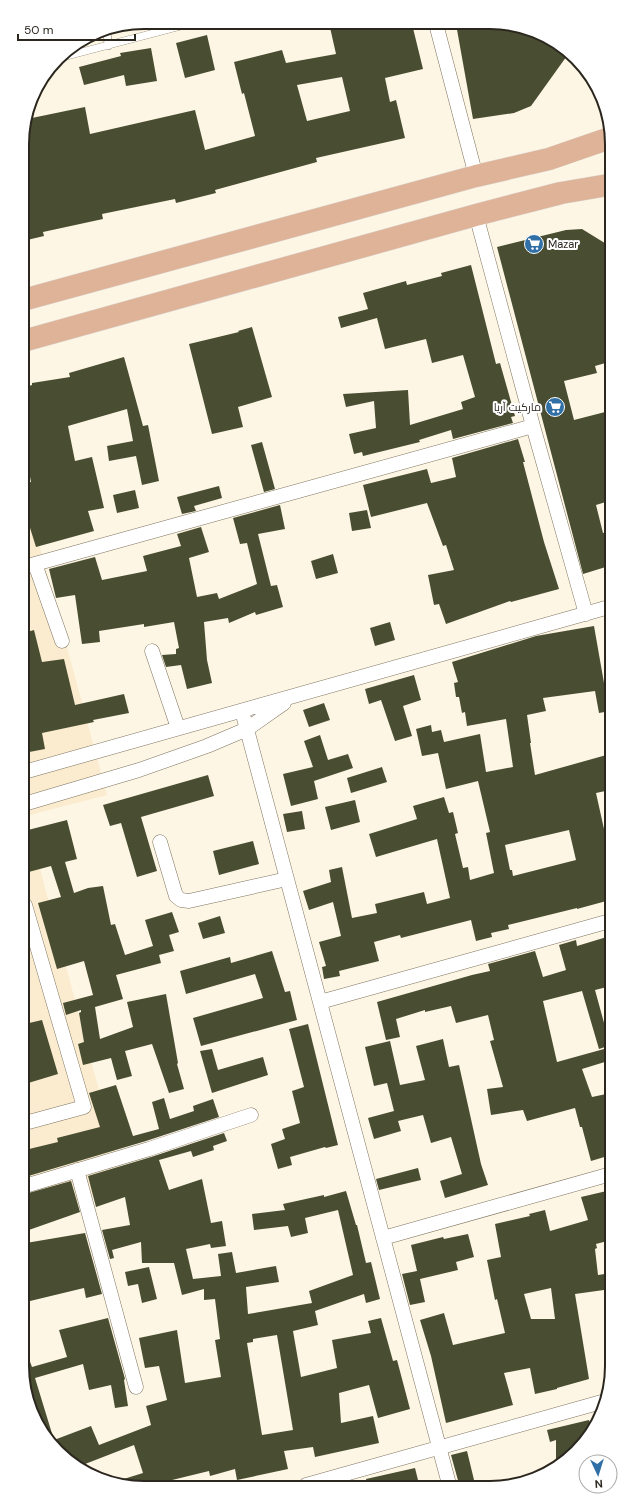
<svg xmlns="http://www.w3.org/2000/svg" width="634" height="1510" viewBox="0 0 634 1510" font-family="'DM Sans',Cairo,sans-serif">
<rect width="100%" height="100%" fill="#fef6e4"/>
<path fill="#fbecd0" d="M23 484 107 795 26 816 125 1188 26 1215Z"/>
<path fill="#494e32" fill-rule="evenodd" d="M329 23 412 24 423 69 385 78 390 102 396 100 405 138 316 158 317 162 215 190 216 193 176 203 175 199 102 214 103 219 43 232 44 236 23 241 22 136 27 119 85 107 90 134 195 110 205 150 255 136 244 93 242 94 234 62 282 50 286 63 336 54ZM342 77 350 111 307 121 297 85Z
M456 24H513L544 35 569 53 531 106 514 113 473 119Z
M207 35 215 70 185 78 176 43Z
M151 48 157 81 126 86 124 75 84 85 79 67 121 56 120 53Z
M582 229 608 245 609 362 595 366 597 373 564 381 574 420 609 411V501L596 505 603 533 609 532V566L583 574 497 247 566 230Z
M471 265 496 364 500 363 515 416 511 417 513 423 453 439 451 430 419 440 420 442 363 456 362 452 354 454 349 434 376 428 374 401 346 407 343 394 408 390 410 425 463 409 461 402 475 397 463 355 432 363 426 339 385 349 377 318 341 328 338 317 368 309 363 293 406 281 407 285 442 276 441 273Z
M252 327 272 397 238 407 243 427 212 434 189 344 239 332 238 331Z
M124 357 143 426 148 425 159 481 142 485 136 456 109 461 107 446 133 441 127 409 68 426 75 461 92 457 104 508 88 511 94 531 36 547 26 515 23 516V483L31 482 23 441V388L32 385V383L70 377 69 373Z
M518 439 525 462H523L544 542 559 589 511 602 510 601 446 624 439 604 434 605 428 575 454 570 446 545 443 546 427 503 371 517 363 485 427 469 431 483 456 477 452 458Z
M262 442 275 489 264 492 251 445Z
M219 486 222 498 194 506 196 511 182 514 177 497Z
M135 490 139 508 117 513 113 495Z
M280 505 285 529 258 534 271 586 277 585 283 607 256 615 255 612 229 623 228 618 204 622 207 660 212 683 187 689 181 665 166 667 162 655 176 654V649L179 648 174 622 144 627V624L99 631 100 642 82 644 75 595 56 598 49 569 95 557 102 580 147 571 143 556 181 546 177 534 201 527 209 552 189 558 197 597 217 593 219 599 257 584 247 543 240 544 233 518Z
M367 510 371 528 352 531 349 513Z
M333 554 338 573 316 579 311 561Z
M390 622 395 640 375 646 370 628Z
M594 626 604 683 610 682V711L599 713 595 691 543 698 546 711 527 715 531 743H530L535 775 610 754V790L596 793 608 847 610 846V900L577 909V908L508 925 509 929 491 933 492 937 476 941 471 920 401 938 400 935 374 942 379 961 339 971 340 976 324 979 322 967 326 966 319 942 341 936 333 902 309 910 303 891 331 882 329 870 342 867 352 918 377 913 375 904 424 892 427 904 450 898 437 839 376 857 369 834 417 819 413 806 444 797 449 813 453 812 458 833 455 834 463 868 468 867 470 880 494 873 486 833 490 832 478 781 446 789 438 753 422 756 416 729 431 725 432 732 441 730 444 742 480 734 486 772 513 767 506 719 467 726 465 712 462 713 459 697H456L454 683 458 682 452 662 536 636ZM569 830 576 860 513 876 512 870H510L505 845Z
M34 630 42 662 64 659 75 705 124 694 129 713 93 720 94 722 42 733 45 749 24 753V633Z
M414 675 421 700 403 706 412 736 395 741 381 700 369 704 365 689Z
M324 703 330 720 309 727 303 710Z
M320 735 328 760 348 754 353 768 314 781 318 799 291 806 283 774 313 767 304 741Z
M382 767 387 782 351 793 347 778Z
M208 775 214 796 141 817 157 871 137 877 121 823 110 826 103 805Z
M355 800 360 822 331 830 325 807Z
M302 811 305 829 287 832 283 814Z
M67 820 77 859 65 862 74 893 88 888 103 886 111 925 115 924 125 955 153 946 145 920 172 912 179 932 169 935 174 951 159 955 161 963 116 975 123 999 95 1007 100 1039 133 1027 127 1002 166 994 178 1063 177 1064 184 1089 169 1093 152 1044 125 1051 132 1076 117 1080 111 1058 83 1065 78 1044 84 1042 79 1013 81 1012V1010L66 1015 63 1003 93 995 84 961 57 969 38 903 61 897 51 866 25 873 24 831Z
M253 841 259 864 219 875 213 851Z
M220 916 225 933 203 939 198 923Z
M610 936V955L606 957 611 977V986L595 990 606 1030 611 1029V1045L599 1049 582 991 543 1001 557 1062 604 1049 608 1061 582 1069 592 1097 611 1093V1155L591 1161 582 1127H580L575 1108 527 1121 523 1110 491 1115 487 1089 503 1087 490 1041 494 1040 488 1015 456 1023 451 1006 425 1012V1010L396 1019 400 1037 386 1040 377 1002 472 975 490 971 488 964 535 951 543 977 566 970 559 945 576 940 577 946Z
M272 951 285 992 290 991 297 1020 201 1046 193 1018 263 998 255 974 186 994 180 971 230 957 231 963Z
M42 1020 58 1074 25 1084V1024Z
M308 1024 338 1145 326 1148 325 1147 290 1157 292 1165 278 1169 271 1144 285 1139 282 1129 300 1123 292 1091 304 1087 289 1029Z
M443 1039 449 1067 459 1065 481 1164 488 1185 445 1198 440 1181 462 1174 451 1137 431 1143 423 1115 398 1121 401 1131 374 1139 368 1118 394 1111 387 1083 374 1086 365 1047 390 1041 400 1085 425 1080 416 1046Z
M212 1049 218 1070 263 1057 268 1075 212 1093 200 1051Z
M116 1085 133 1136 159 1129 152 1102 164 1098 170 1119 194 1111 193 1106 213 1099 219 1117 146 1141 25 1177V1150L58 1142 57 1138 100 1127 89 1093Z
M224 1133 227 1141 213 1146 214 1150 193 1157 191 1151 159 1160 169 1190 202 1179 211 1223 222 1221 226 1246 211 1248 210 1244 186 1249 193 1279 221 1276 218 1254 232 1252 236 1273 276 1266 279 1282 246 1287 248 1314 312 1303 309 1291 353 1275 338 1210 305 1218 308 1233 291 1237 288 1226 254 1230 252 1214 285 1210 283 1204 324 1195V1197L346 1191 356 1225H357L366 1263 371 1262 380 1299 366 1303 364 1294 315 1311 318 1325 293 1331 301 1377 337 1368 332 1340 371 1333 368 1321 381 1318 393 1361 397 1360 410 1409 378 1418 369 1385 339 1393 341 1423 373 1416 379 1443 315 1457 313 1447 284 1451 288 1469 237 1480 235 1469 210 1476 209 1471 168 1481 170 1485 121 1486 114 1482 143 1473 134 1445 80 1466 63 1458 38 1427 26 1397V1359H29L32 1367 67 1357 59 1330 108 1318 125 1379 124 1380 128 1406 115 1408 111 1385 89 1390 83 1364 35 1378 54 1440 91 1426 99 1445 151 1425 146 1406 167 1400 159 1366 145 1368 139 1338 177 1330 185 1383 221 1377 215 1340 220 1339 215 1299 204 1300V1289L182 1295 174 1263H142L141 1242 112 1250 114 1258 110 1259 102 1230 130 1225 125 1197 96 1207 88 1176 151 1157ZM277 1335 293 1430 262 1435 247 1343 253 1342V1339Z
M418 1168 421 1180 379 1190 376 1179Z
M71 1181 80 1212 26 1231 25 1194Z
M611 1190V1240L596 1244 597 1248 595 1249 598 1275 611 1273V1289L575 1294 589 1379 557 1388V1389L535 1394 530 1368 504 1373 513 1405 446 1423 431 1356 420 1320 444 1313 453 1345 505 1333 497 1299 495 1300 487 1260 501 1257 495 1224 530 1216 529 1214 545 1210 550 1231 588 1220 581 1197ZM551 1288 555 1319H531L524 1294Z
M85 1233 102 1294 86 1298 84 1288 26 1302V1243Z
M468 1234 474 1257 456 1262 458 1270 420 1279 425 1302 410 1305 402 1274 417 1271 411 1245 443 1237 444 1239Z
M149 1267 157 1299 142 1303 138 1284 128 1286 125 1272Z
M589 1420 592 1430 582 1446 556 1468V1440L550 1442 547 1430Z
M467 1451 475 1484H459L451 1455Z
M415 1468 419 1484 367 1485 366 1479Z"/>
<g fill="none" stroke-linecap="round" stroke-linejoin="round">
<defs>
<path id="lane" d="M107 29 108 46
M59 58 196 22"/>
<path id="street" d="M436 24 476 176
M476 215 533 426 586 614
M35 564 62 641
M24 567 533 426
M152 651 178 728
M242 711 449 1484
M24 772 609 607
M24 804 139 770 207 746 247 729 284 703
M160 842 176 896 181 900 189 901 287 879
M25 905 84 1107 25 1123
M320 1002 610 921
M77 1170 136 1387
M25 1186 149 1149 251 1115
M383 1238 611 1174
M306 1485 605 1401"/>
<path id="primary" d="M23 300 476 176 549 159 607 139
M23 341 476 215 561 193 608 185"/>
</defs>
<use href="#lane" stroke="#7e7461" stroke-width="8"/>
<use href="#street" stroke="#7e7461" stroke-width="15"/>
<use href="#primary" stroke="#dddcdb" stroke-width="23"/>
<use href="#lane" stroke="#fff" stroke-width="7"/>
<use href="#street" stroke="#fff" stroke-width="14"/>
<use href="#primary" stroke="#dfb397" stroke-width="22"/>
</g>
<defs>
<symbol id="supermarket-disc" viewBox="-11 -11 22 22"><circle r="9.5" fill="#3170a7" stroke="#fff"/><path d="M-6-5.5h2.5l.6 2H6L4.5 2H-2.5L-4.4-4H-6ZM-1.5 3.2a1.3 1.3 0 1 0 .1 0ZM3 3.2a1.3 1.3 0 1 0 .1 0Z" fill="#fff"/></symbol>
</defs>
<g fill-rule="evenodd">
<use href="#supermarket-disc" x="523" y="233" width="22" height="22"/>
<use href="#supermarket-disc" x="544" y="396" width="22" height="22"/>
</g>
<g text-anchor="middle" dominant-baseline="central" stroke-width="4" stroke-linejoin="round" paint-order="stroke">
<g font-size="11" fill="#2b271f" stroke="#fff" text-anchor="start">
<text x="548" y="244">Mazar</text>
<text x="541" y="407" text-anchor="end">مارکیت آریا</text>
</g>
</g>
<path d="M0 0H634V1510H0ZM144 29H490A115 115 0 0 1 605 144V1366A115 115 0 0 1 490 1481H144A115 115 0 0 1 29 1366V144A115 115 0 0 1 144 29Z" fill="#fff" fill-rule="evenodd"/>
<path fill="none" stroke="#2b271f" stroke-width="2" d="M144 29H490A115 115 0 0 1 605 144V1366A115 115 0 0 1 490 1481H144A115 115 0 0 1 29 1366V144A115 115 0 0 1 144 29Z"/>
<g transform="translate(598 1474) rotate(176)"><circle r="19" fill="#ffffff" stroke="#aaa9a5"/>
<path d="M0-3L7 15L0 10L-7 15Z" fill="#3170a7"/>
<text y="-6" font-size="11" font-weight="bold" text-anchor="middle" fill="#2b271f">N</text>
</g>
<path d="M18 34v6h117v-6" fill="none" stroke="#2b271f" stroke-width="2"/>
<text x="24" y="34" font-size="12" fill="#2b271f" stroke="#ffffff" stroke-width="3" paint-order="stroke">50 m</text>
</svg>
